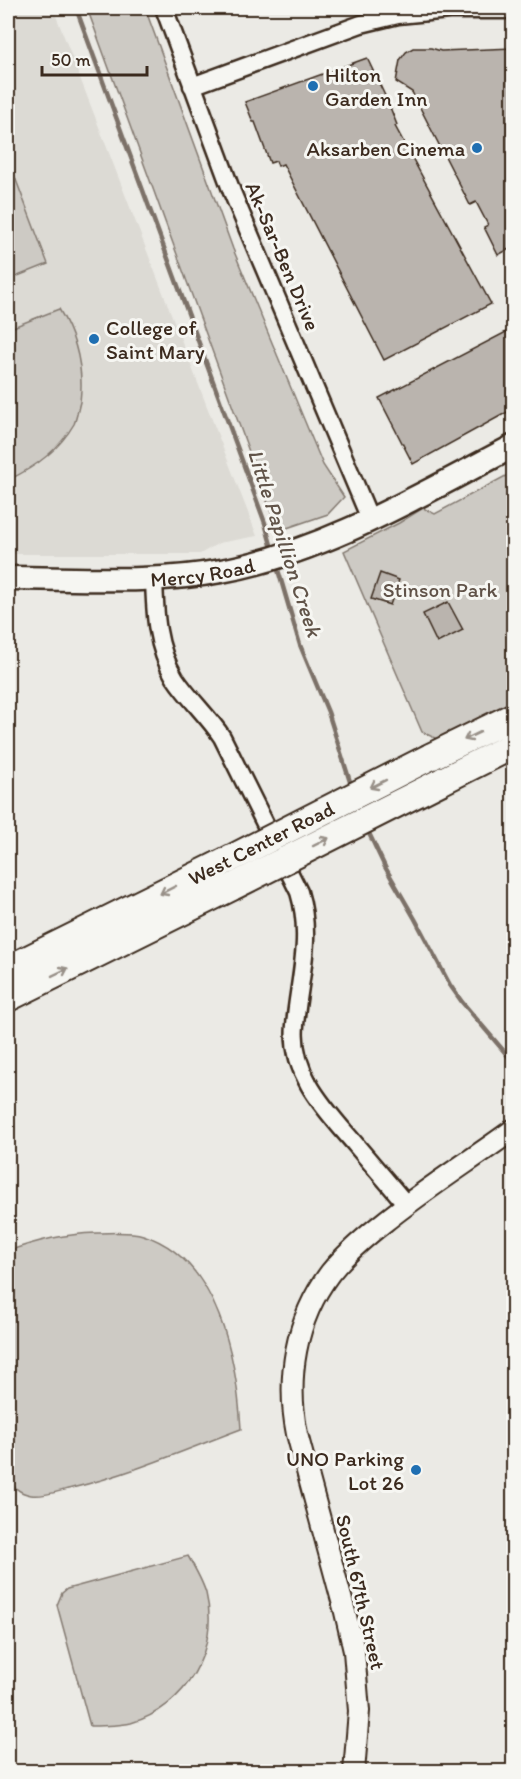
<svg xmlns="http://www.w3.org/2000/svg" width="521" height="1779" viewBox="0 0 521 1779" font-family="Itim,sans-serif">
<rect width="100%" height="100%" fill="#ebeae5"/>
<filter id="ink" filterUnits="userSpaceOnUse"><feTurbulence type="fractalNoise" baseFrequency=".0167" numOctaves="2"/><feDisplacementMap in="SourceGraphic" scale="12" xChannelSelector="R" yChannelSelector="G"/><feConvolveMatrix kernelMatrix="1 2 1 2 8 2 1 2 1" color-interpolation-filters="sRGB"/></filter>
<g filter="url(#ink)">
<path fill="#dcdad4" d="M8 8H53L257 536 219 543 200 554H8Z"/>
<path fill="#cdcac4" stroke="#847a71" stroke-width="1.5" d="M87 8H145L233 249 323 465 344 497 328 514 278 531Z
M8 159 48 264 8 280Z
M59 309C76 337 84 369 80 402 78 409 77 417 74 424 59 450 34 468 8 480V329Z
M513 472V706L441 741 422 732 344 551 399 523 423 508 435 514Z
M97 1233C112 1233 129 1231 143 1235 219 1259 237 1361 241 1429 185 1450 130 1474 72 1488 59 1491 44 1497 31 1495 19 1493 12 1487 8 1476V1251C40 1240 63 1234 97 1233Z
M188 1556C195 1568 202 1580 206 1593 220 1649 186 1707 131 1723 118 1726 103 1726 90 1726L57 1605 62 1593 67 1589Z"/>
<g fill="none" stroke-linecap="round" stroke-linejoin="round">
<path stroke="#7c7167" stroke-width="4.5" d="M76 8 265 523 273 552
M276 563 300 645 328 712 352 788
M366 827 385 867 415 919 450 985 462 1002 514 1063"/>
</g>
<path fill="#bab4ae" stroke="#3b2a1e" stroke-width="1.5" d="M413 48H431L441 51 513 48V247L498 255 484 227 488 225 476 202 470 205 412 92 396 82 400 60 406 52Z
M367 58 388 102 397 125 395 126 491 304 384 360 283 164 278 166 276 161 270 163 255 122H253L245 102Z
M508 331 513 341V409L413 464 379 398Z
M380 573 399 580 390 605 371 599Z
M448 602 463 630 437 643 423 614Z"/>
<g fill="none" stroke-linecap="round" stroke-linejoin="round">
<defs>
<path id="minor" d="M164 8 232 192 370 519
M192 86 361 24 398 15 449 10H514
M154 578C155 613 156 647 175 678 189 699 208 716 222 737L299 892C313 938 299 979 295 1025 290 1074 326 1110 355 1144 372 1164 389 1184 406 1204"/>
<path id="tertiary" d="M354 1772 359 1711 354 1651 345 1612 297 1434C286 1378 295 1320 330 1273 345 1254 364 1238 383 1223 425 1189 470 1161 514 1129"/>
<g id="secondary">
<path id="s1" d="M8 578C76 578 154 584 221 571 323 553 423 493 514 446"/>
</g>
<path id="primary" d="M430 757 514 716
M442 781 514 745
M8 969 220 864
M8 998 232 887"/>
</defs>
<use href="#minor" stroke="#3b2a1e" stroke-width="21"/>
<use href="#tertiary" stroke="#3b2a1e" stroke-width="24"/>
<use href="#secondary" stroke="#3b2a1e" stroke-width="27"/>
<use href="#primary" stroke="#3b2a1e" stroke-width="30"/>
<use href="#minor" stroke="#f6f6f2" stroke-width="16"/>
<use href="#tertiary" stroke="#f6f6f2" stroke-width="20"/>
<use href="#secondary" stroke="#f6f6f2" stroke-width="22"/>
<use href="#primary" stroke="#f6f6f2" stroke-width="26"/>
<defs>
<path id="primary-bridge" d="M220 864 430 757
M232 887 442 781"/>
</defs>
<use href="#primary-bridge" stroke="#3b2a1e" stroke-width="30" stroke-linecap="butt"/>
<use href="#primary-bridge" stroke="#f6f6f2" stroke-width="26"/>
</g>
<defs><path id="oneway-shaft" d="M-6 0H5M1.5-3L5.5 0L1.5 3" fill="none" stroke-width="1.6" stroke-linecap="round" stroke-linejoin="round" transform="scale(1.5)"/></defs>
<g stroke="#989088">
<use href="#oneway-shaft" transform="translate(472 736) rotate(154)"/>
<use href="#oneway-shaft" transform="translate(378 784) rotate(153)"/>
<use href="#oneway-shaft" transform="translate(321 842) rotate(-27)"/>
<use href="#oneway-shaft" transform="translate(168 890) rotate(153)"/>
<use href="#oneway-shaft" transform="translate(60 972) rotate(-26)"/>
</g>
</g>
<g fill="#1f6fb2" stroke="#f6f6f2" stroke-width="2">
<circle cx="313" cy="86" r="6"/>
<circle cx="477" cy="148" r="6"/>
<circle cx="94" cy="339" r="6"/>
<circle cx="416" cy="1470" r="6"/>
</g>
<g text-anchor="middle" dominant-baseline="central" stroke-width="6" stroke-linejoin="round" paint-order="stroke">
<g font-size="21" fill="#3b2a1e" stroke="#f6f6f2" text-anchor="start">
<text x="325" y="74">Hilton<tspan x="325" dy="24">Garden Inn</tspan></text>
<text x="465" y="148" text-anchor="end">Aksarben Cinema</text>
<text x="106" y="327">College of<tspan x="106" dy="24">Saint Mary</tspan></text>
<text x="404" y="1458" text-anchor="end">UNO Parking<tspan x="404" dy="24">Lot 26</tspan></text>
</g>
<g font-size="21" fill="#3b2a1e" stroke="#f6f6f2">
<text transform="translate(283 256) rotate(67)">Ak-Sar-Ben Drive</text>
<text stroke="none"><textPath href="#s1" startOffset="195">Mercy Road</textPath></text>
<text transform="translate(261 843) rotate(-27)">West Center Road</text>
<text transform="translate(361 1592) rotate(77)">South 67th Street</text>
</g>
<g font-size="21" fill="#605248" stroke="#f6f6f2">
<text x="440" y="589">Stinson Park</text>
</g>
<g font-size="22" font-style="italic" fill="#615449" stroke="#f6f6f2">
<text transform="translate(285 543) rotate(72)">Little Papillion Creek</text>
</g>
</g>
<rect width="521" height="1779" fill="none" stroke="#f6f6f2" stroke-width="30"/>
<rect x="15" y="15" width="491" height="1749" fill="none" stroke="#3b2a1e" stroke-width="2" filter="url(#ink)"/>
<path d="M42 66v9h105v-9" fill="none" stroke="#3b2a1e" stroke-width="3"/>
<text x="51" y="66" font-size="18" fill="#3b2a1e" stroke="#f6f6f2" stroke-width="4.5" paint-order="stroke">50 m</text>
</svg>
